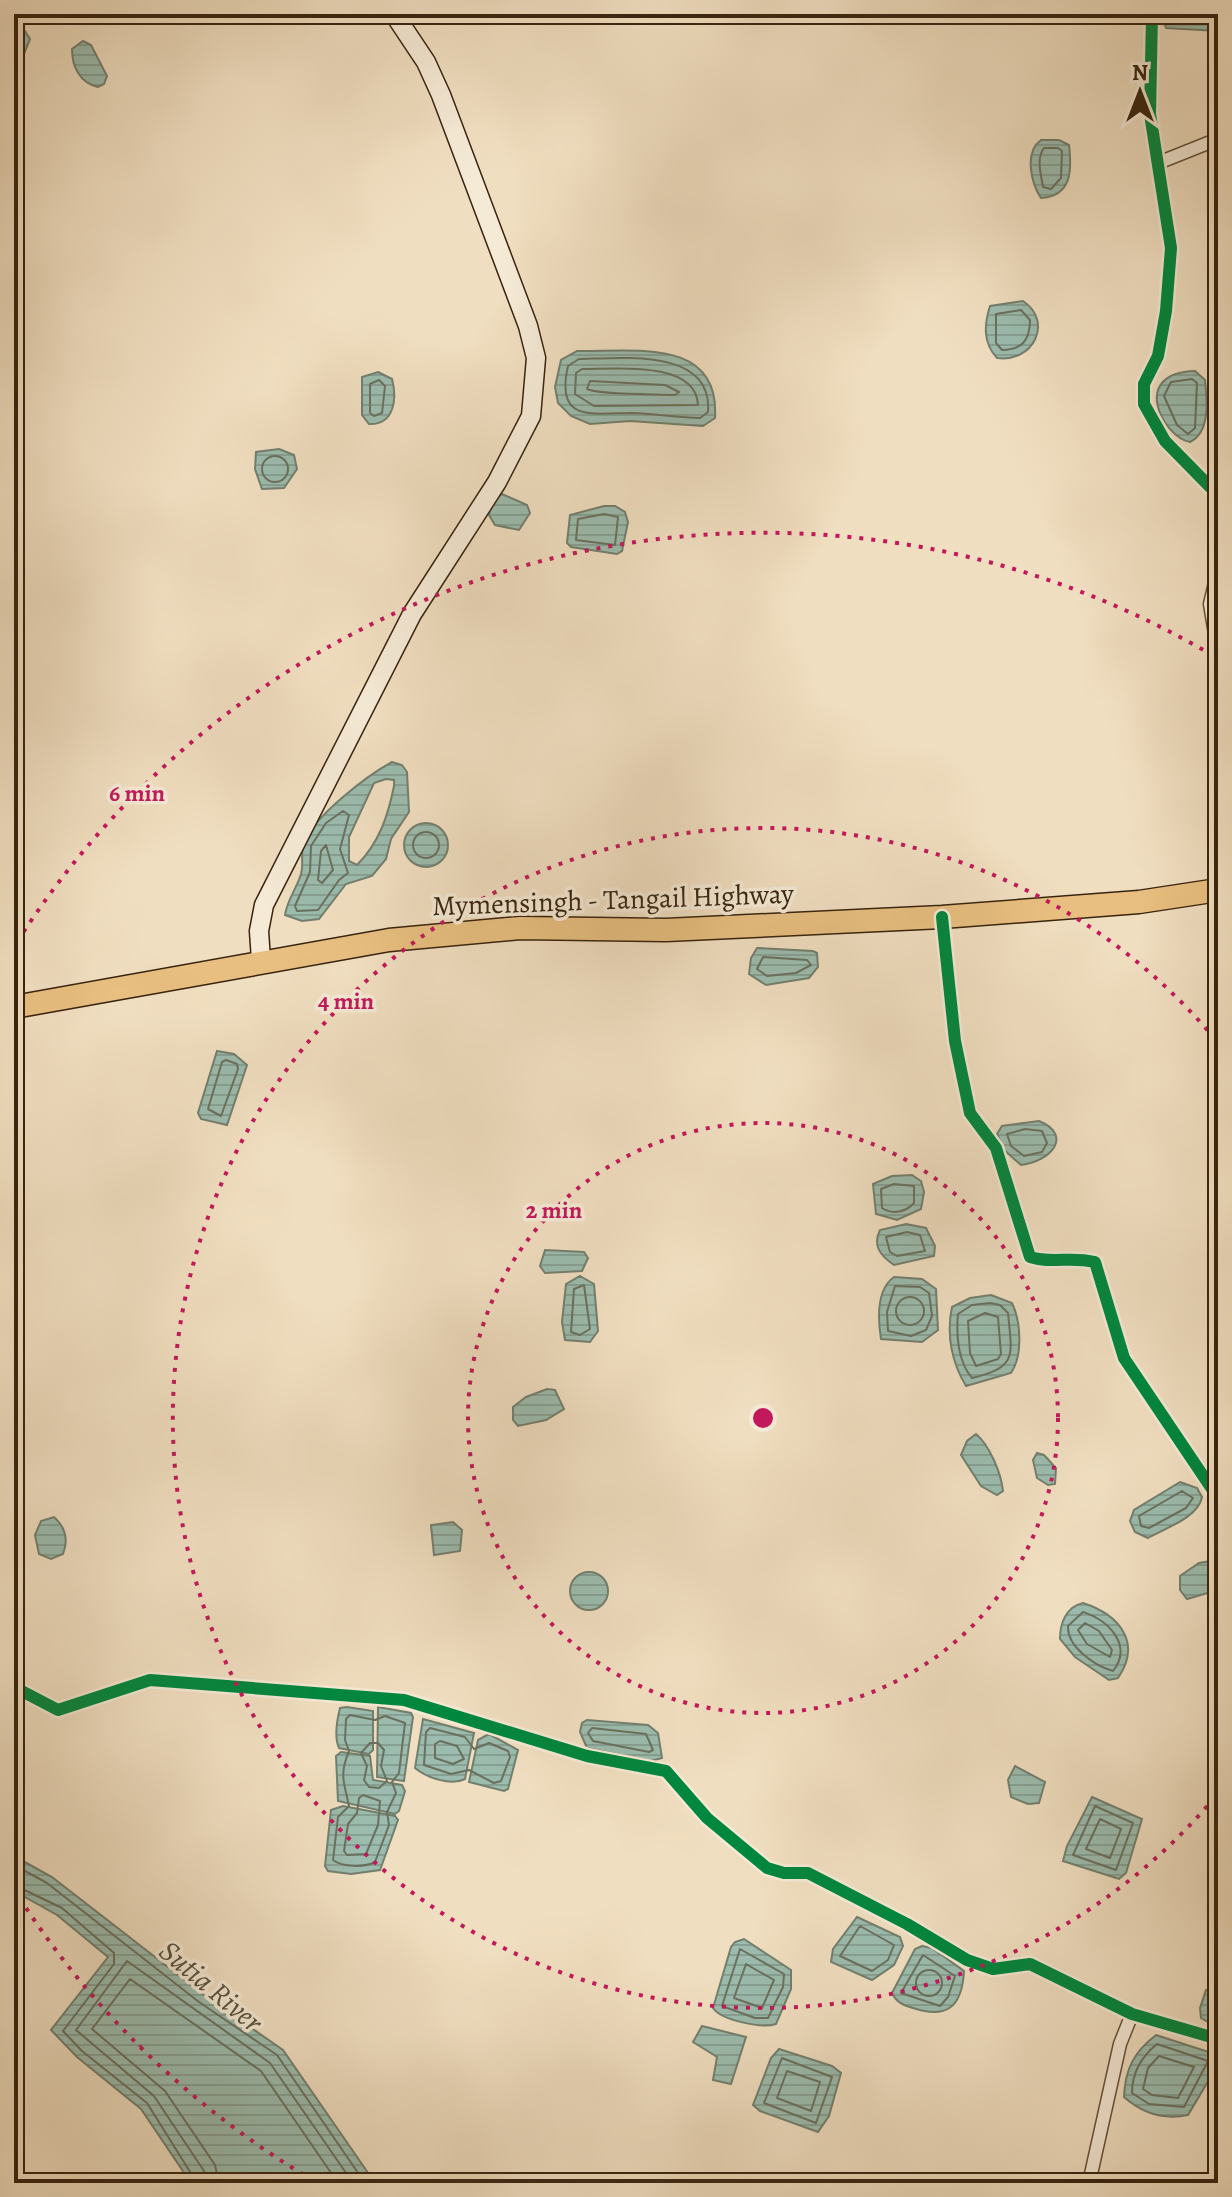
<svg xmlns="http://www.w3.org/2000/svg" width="1232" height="2197" viewBox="0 0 1232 2197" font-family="Alegreya,serif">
<defs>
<pattern id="water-rules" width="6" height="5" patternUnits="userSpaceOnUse" patternTransform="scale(2)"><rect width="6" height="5" fill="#9bbcae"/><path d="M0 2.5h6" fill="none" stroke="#86a194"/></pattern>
</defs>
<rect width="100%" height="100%" fill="#f0dec0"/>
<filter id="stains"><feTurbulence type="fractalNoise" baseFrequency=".0025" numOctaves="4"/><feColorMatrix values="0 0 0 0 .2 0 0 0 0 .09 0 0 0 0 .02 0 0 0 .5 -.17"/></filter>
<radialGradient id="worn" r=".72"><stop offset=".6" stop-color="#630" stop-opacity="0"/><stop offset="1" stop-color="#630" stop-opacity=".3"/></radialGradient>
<path fill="url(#water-rules)" stroke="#737f6e" stroke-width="2" fill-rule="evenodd" d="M1162 14H1218V31L1166 28Z
M14 27 25 31 30 39 24 54 14 63Z
M83 41 91 45 107 76 104 84 98 87C80 83 72 67 72 49Z
M1041 140H1059L1069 145C1072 170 1072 196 1041 198 1031 183 1024 152 1041 140Z
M1023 301C1054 322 1033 363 997 358 983 343 984 325 990 306Z
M577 351C635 352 720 337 715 418L703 426 630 421 590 424 571 416 558 403 555 387 561 360Z
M1195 371 1205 380C1207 399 1211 432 1190 442 1163 437 1129 373 1195 371Z
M378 372 392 379C397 398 395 425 369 424L362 415V377Z
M279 449 294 455 297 469 284 488 262 489 255 469 256 452Z
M502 494 527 505 530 513 519 530 495 525 489 515 492 498Z
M604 506H615L625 512 628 522 622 551 617 554 571 547 567 543 570 515Z
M392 762 402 765 407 772 409 812 391 839 386 859 372 876 346 884 319 919 302 921 285 915C287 900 297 888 301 874 304 864 300 852 304 842 315 816 366 776 392 762ZM386 779 394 780V786C388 816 379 843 357 865L349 861V837L374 783Z
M404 845a22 22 0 1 1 44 0a22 22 0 1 1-44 0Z
M757 948 813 951 817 953 818 967 809 978 766 985 749 974 751 958Z
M217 1051 234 1054 247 1065 227 1125 201 1119 198 1113Z
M1039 1121C1073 1135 1052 1161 1021 1165L1004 1150 997 1134 1002 1126Z
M912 1175 921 1181 924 1192 921 1209 897 1220 876 1214 873 1184 892 1176Z
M906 1224 926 1228 935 1246 934 1256 894 1265C881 1256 872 1246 880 1230Z
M545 1250 584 1252 588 1258 582 1271 545 1273 540 1266Z
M580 1276 594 1284 598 1331 590 1342 565 1340 562 1322 566 1284Z
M894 1277 922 1279 936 1289 938 1330 922 1342 881 1339C878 1320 876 1290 894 1277Z
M991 1295 1012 1303C1021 1322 1023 1355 1011 1373L966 1386C952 1363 946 1335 952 1307L970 1298Z
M547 1389 555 1390 564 1409 546 1420 518 1426 513 1420V1407L526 1397Z
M976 1434C990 1446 1001 1473 1003 1491L997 1495 981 1486 961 1455 967 1441Z
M1037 1453 1044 1455 1056 1468 1055 1484 1048 1485 1037 1478 1033 1460Z
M1180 1482 1197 1488 1202 1497C1198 1518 1165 1528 1148 1538L1135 1532 1130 1521 1134 1510Z
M54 1517C65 1527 69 1539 63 1554L51 1559 39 1554 35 1535 41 1521Z
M453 1522 462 1530 460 1551 434 1555 431 1525Z
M1210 1561 1218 1569V1590L1187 1599 1180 1590V1576L1199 1563Z
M570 1591a19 19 0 1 1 38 0a19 19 0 1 1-38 0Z
M1083 1603C1120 1615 1142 1643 1118 1678L1109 1680 1075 1657 1060 1639C1060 1623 1066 1607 1083 1603Z
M347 1707 373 1711V1750L369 1754 339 1748C334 1737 337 1720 340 1708Z
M378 1707 411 1713 413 1717 404 1781 377 1777Z
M423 1719 474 1733 465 1779C451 1786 427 1778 415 1768Z
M587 1720 648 1725 658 1733 662 1758 651 1761 587 1748 580 1732 582 1723Z
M489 1734 518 1750 508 1789 504 1791 469 1782 478 1740Z
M341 1752 370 1756 373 1780 402 1785 405 1791 399 1811 395 1814 338 1801 336 1756Z
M1015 1766 1045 1782 1039 1803 1028 1804 1011 1797 1008 1780Z
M1092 1797 1142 1819 1126 1873 1119 1879 1063 1861 1067 1846Z
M343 1806 395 1816 398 1820 380 1870 351 1874 328 1871 325 1866 331 1810Z
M14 1856 52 1877 204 1995 283 2050 375 2183H191L141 2109 77 2057 51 2030 108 1957 57 1915 14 1891Z
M857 1917 900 1937 903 1946 894 1965 872 1980 831 1962 833 1949Z
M744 1939 791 1970V1989L776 2024C762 2029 721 2020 713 2008L731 1947 735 1942Z
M922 1946 932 1948 964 1971C962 2008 946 2019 913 2008 903 2005 897 2003 892 1993L915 1949Z
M1218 1989V2028L1201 2018 1200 2008 1206 1990Z
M702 2026 746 2037 731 2084 713 2080 717 2057 693 2042Z
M1156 2035 1212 2053 1215 2059 1210 2078 1188 2115C1164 2120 1142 2113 1124 2097 1125 2069 1134 2052 1156 2035Z
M779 2049 832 2066 841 2073 829 2116 818 2132 760 2111 753 2105 771 2058Z"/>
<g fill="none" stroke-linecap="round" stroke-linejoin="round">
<path stroke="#6a705e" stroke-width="2" d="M1044 148H1058L1062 151 1061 178 1051 189 1043 187C1041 175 1036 158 1044 148Z
M1021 310 1030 320C1030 340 1022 350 1002 350L996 343V314Z
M579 359C623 358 713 348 708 412L700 418C677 417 654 414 632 413 591 413 555 423 568 366Z
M582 369C615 369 696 360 698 405L594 406 575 394 576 373Z
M1192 379 1197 383 1195 428 1188 434 1177 425 1164 396 1171 382Z
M379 380 385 386 382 413 374 416 370 413V384Z
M590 381 665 385 679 392 675 395C656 394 598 395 587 389Z
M262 469a13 13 0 1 1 26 0a13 13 0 1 1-26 0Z
M604 514 618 517 615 545 576 540 578 519Z
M343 811 349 815 340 849 348 873 339 880 318 910 297 911 295 906 310 872 311 846 326 823Z
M413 845a13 13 0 1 1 26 0a13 13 0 1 1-26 0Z
M326 845 333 870 322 883 318 880 321 851Z
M763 957 807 960 811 965 796 973 767 976 757 969Z
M226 1060 237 1064 238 1069 221 1116 208 1109 222 1062Z
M1025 1129 1042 1131 1047 1143 1042 1152 1024 1156 1011 1146 1007 1134Z
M894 1184 914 1186V1203C906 1212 892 1215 882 1208L881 1189Z
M907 1232 920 1235 925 1251 897 1256 890 1252 886 1237Z
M584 1285 590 1329 580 1335 571 1332 574 1289Z
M895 1286 920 1287 929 1293 932 1316 926 1330 911 1336 888 1331 887 1312Z
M896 1311a14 14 0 1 1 28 0a14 14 0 1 1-28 0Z
M990 1303 1000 1305 1008 1313C1012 1356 1018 1367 972 1378 958 1362 956 1335 958 1314L972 1305Z
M985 1313 998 1317 1001 1354 998 1359 976 1366 970 1353 968 1321Z
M1182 1491 1193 1498 1186 1508 1149 1528 1141 1526 1139 1516Z
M1083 1612C1109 1620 1133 1646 1113 1671 1095 1666 1067 1647 1068 1626Z
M1085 1623 1099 1631 1112 1650 1110 1657 1087 1644 1078 1630Z
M350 1715 375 1720 385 1716 405 1723 399 1773 392 1782 396 1793 387 1812 389 1825 375 1862C364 1868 342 1867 333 1860L338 1817 349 1806C344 1782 339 1775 349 1751L345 1740 346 1719Z
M430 1728 465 1737 474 1749 489 1743 508 1751 510 1757 501 1781 494 1783 469 1770 451 1774 424 1765 426 1732Z
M592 1728 646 1734 653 1750 649 1752 593 1741 588 1733Z
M440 1741 457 1746 464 1759 453 1764 435 1758V1744Z
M370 1743H378L384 1750 381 1766 387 1781 379 1788 369 1787 364 1780 367 1766 361 1753Z
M363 1795 380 1801 378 1825 366 1854 347 1855 344 1851 348 1824 357 1813 359 1798Z
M1095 1806 1133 1823 1116 1870 1073 1855Z
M1100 1819 1121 1829 1110 1858 1086 1849Z
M14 1865 47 1883 199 2002 277 2055 365 2183
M14 1885 62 1908 114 1953V1964L63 2031 82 2051 147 2103 197 2183
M860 1926 894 1945 888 1960 872 1971 840 1956Z
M740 1949 784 1974 783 1987 768 2018H755L722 2006Z
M923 1955 955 1976 948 1997 940 2006 901 1993Z
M746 1964 774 1980 762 2008 734 1998Z
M916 1983a13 13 0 1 1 26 0a13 13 0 1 1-26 0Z
M1157 2044 1208 2061 1184 2107 1149 2104 1132 2093C1132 2073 1141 2057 1157 2044Z
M1159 2056 1194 2067 1178 2098 1152 2095 1143 2089 1148 2068Z
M782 2058 832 2077 816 2123 764 2103Z
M787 2071 820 2082 811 2111 777 2098Z
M207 2183 204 2171 154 2096 76 2030 127 1961 270 2063 353 2183
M219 2183 215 2165 165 2091 92 2029 130 1979 261 2071 338 2183"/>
<defs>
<path id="minor" d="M1152 14 1150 114 1171 248 1166 311 1158 356 1144 384V404L1165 441 1218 495
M1158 163 1218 139
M1218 570 1210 604 1218 652
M942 917 955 1041 970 1113 996 1148 1030 1257C1052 1264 1069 1256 1095 1262L1124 1358 1218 1498
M14 1687 58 1710 150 1680 404 1700 587 1756 666 1771 707 1818 767 1868 784 1873H808L907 1924 967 1960 993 1969 1030 1964 1132 2014 1218 2039
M1089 2183 1120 2044 1132 2014"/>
<path id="secondary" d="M261 960 259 931 264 905 412 614 497 482 531 416 536 358 528 326 441 95 426 62 394 14"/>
<path id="trunk" d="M14 1007 389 940 520 928 666 930 942 917 1139 902 1218 890"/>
</defs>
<use href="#minor" stroke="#66523a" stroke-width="15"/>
<use href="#secondary" stroke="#38240e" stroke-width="21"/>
<use href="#trunk" stroke="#38240e" stroke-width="25"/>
<use href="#minor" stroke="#f5ead6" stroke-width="12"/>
<use href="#secondary" stroke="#f5ead6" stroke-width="18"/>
<use href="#trunk" stroke="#e8bf80" stroke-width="22"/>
<defs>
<path id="cycleway" d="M1152 14 1150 114 1171 248 1166 311 1158 356 1144 384V404L1165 441 1218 495
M942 917 955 1041 970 1113 996 1148 1030 1257C1052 1264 1069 1256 1095 1262L1124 1358 1218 1498
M14 1687 58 1710 150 1680 404 1700 587 1756 666 1771 707 1818 767 1868 784 1873H808L907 1924 967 1960 993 1969 1030 1964 1132 2014 1218 2039"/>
</defs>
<use href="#cycleway" stroke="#f5ead6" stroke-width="17"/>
<use href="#cycleway" stroke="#00873e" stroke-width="12"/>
</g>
<g fill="none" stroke="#c2185b" stroke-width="4" stroke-dasharray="4 8">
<circle cx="763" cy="1418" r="295"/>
<path d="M1215 1797A590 590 0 1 1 1215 1039"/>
<path d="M314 2181A885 885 0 0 1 17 1894M17 942A885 885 0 0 1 1212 655"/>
</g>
<g text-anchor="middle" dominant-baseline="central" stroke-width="7" stroke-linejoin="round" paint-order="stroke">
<g font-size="28" fill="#38240e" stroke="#f5ead6">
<text transform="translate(613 900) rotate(-2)">Mymensingh - Tangail Highway</text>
</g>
<g font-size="30" font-style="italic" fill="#56523e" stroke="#f5ead6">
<text transform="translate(211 1986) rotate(40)">Sutia River</text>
</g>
</g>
<circle cx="763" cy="1418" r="12" fill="#c2185b" stroke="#f5ead6" stroke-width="4"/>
<g font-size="24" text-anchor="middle" font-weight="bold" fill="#c2185b" stroke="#f5ead6" stroke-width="7" stroke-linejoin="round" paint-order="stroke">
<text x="137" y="801">6 min</text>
<text x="346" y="1009">4 min</text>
<text x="554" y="1218">2 min</text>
</g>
<rect width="1232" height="2197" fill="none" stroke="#f0dec0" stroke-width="48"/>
<rect x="16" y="16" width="1200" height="2165" fill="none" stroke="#38240e" stroke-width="4"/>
<rect x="24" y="24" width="1184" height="2149" fill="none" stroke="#38240e" stroke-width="2"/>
<g transform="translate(1140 92)" stroke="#f5ead6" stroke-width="6" paint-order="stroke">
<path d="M0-6L14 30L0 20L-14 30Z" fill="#38240e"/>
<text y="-12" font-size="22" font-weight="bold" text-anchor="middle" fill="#38240e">N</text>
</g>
<rect width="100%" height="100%" filter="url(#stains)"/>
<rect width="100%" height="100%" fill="url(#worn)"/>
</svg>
